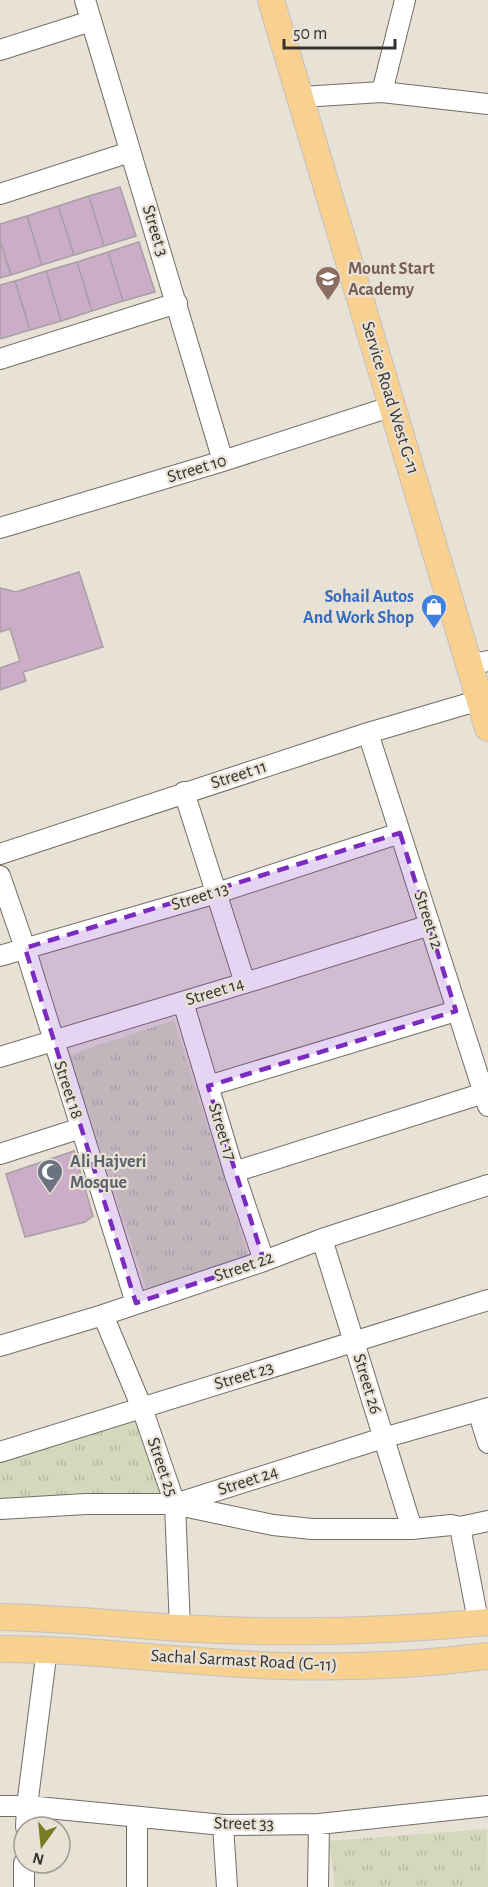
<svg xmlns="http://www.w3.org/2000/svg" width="488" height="1887" viewBox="0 0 488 1887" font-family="'Alegreya Sans',sans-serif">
<defs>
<pattern id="park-tufts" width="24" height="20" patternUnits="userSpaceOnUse" patternTransform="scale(1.5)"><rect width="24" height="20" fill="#d4d8bc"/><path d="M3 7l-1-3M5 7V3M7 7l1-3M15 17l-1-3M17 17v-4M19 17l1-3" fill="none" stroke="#b7baa2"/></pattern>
</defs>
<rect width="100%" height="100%" fill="#e7e1d6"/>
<path fill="url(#park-tufts)" d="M174 1020 250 1261 146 1288 69 1055Z
M140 1411 169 1501 0 1507V1455Z
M487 1829 488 1887H335L329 1841Z"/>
<path fill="#cbadc7" stroke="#a79ea6" stroke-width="1.5" d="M120 187 136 236 104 246 89 196Z
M89 196 104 246 74 255 58 206Z
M58 206 74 255 42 265 27 216Z
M27 216 42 265 11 275 0 240V224Z
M0 240 11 275 0 278Z
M139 242 155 292 123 301 108 252Z
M108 252 123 301 92 311 77 262Z
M77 262 92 311 61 321 46 271Z
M46 271 61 321 30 330 15 281Z
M15 281 30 330 0 339V285Z
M79 572 103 647 23 672 26 681 0 690V668L20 661 10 629 0 632V588L16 592Z
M74 1151 93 1216 85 1222 25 1237 6 1174Z"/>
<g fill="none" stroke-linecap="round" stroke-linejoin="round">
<defs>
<path id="minor" d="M85 0 223 461
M0 50 91 21
M382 92 405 0
M301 97 382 92 488 104
M0 194 130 152
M0 359 177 303
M0 528 223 461 393 406
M468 665 488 661
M368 733 488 1106
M184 792 245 983
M0 854 368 733 480 700
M0 876 25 948 136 1303
M0 956 217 893 400 833
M183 1002 234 1172 264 1261
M0 1057 245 983 430 925
M208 1086 456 1011
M0 1154 81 1128
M234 1172 484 1093
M322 1239 412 1529
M103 1315 142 1408 175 1504 180 1628
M0 1346 103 1315 264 1261 322 1239 488 1185
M478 1411 488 1443
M0 1452 488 1300
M178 1505 273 1525 312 1529H412L451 1525 460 1527 488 1521
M0 1509 86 1504H175L383 1438 488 1408
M460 1527 476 1610
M0 1806H27L223 1825 319 1824 488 1806
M223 1825 227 1887
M26 1827 27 1806 47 1649
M24 1887V1863
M137 1887V1818
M318 1887 319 1824"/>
<path id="major" d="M271 0 488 728
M0 1617C60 1618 118 1624 178 1628 282 1634 384 1632 488 1622
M0 1649C94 1649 188 1663 283 1666 351 1668 420 1665 488 1656"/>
</defs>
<use href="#minor" stroke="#736e64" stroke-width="22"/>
<use href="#major" stroke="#c3c2c1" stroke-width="28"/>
<use href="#minor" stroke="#fff" stroke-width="20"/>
<use href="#major" stroke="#f8d090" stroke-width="26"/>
</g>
<path fill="#7b2cbf" fill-opacity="0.2" stroke="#7b2cbf" stroke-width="4.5" stroke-dasharray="12 8" stroke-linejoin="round" d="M400 833 456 1011 208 1086 264 1261 136 1303 25 948Z"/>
<defs>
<symbol id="school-pin" viewBox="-11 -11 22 30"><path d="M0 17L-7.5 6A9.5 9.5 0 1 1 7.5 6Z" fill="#8d6e63" stroke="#e7e1d6"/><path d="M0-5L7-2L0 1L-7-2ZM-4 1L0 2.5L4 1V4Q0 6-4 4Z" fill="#fff"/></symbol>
<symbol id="shop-pin" viewBox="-11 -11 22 30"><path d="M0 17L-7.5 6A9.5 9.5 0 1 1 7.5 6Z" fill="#3f7fe0" stroke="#e7e1d6"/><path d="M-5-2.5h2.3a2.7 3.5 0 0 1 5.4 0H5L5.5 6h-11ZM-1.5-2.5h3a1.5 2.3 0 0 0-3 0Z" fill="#fff"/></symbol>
<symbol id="mosque-pin" viewBox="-11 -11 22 30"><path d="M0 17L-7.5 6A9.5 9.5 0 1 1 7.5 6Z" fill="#6b7280" stroke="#e7e1d6"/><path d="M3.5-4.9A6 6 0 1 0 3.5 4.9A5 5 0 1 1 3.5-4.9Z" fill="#fff"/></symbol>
</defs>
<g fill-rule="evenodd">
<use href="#school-pin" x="313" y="264" width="30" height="40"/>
<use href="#shop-pin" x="419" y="592" width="30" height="40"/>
<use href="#mosque-pin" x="35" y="1157" width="30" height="40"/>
</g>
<g text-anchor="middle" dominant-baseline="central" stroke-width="4.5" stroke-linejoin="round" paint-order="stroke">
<g font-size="18" fill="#36332f" stroke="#e7e1d6">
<text transform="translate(155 231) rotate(73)">Street 3</text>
<text transform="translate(390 398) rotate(73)">Service Road West G-11</text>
<text transform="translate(197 469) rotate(-17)">Street 10</text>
<text transform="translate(239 775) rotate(-18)">Street 11</text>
<text transform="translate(200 897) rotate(-17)">Street 13</text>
<text transform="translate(428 920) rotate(72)">Street 12</text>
<text transform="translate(215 992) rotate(-17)">Street 14</text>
<text transform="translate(68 1090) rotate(72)">Street 18</text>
<text transform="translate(222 1132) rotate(73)">Street 17</text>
<text transform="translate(244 1267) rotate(-19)">Street 22</text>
<text transform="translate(244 1376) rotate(-17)">Street 23</text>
<text transform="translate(367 1384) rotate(73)">Street 26</text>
<text transform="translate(162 1467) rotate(71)">Street 25</text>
<text transform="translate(248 1481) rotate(-18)">Street 24</text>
<text transform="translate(244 1661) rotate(3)">Sachal Sarmast Road (G-11)</text>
<text transform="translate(244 1824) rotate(1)">Street 33</text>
</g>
<g font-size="18" font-weight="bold" fill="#785e54" stroke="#e7e1d6" text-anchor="start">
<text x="348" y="269">Mount Start<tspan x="348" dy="21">Academy</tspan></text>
</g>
<g font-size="18" font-weight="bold" fill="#366cbe" stroke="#e7e1d6" text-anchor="end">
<text x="414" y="597">Sohail Autos<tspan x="414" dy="21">And Work Shop</tspan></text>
</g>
<g font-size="18" font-weight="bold" fill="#5b616d" stroke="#e7e1d6" text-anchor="start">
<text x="70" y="1162">Ali Hajveri<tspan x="70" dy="21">Mosque</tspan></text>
</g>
</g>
<g transform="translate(42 1845) rotate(195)"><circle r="28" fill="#e7e1d6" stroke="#a09b93" stroke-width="1.5"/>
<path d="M0-4.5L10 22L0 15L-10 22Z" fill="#777c26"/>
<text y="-9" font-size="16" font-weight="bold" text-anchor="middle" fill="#36332f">N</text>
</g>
<path d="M284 39v9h111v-9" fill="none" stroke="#36332f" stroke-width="3"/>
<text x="293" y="39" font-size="18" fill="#36332f" stroke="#e7e1d6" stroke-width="4.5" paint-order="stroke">50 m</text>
</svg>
